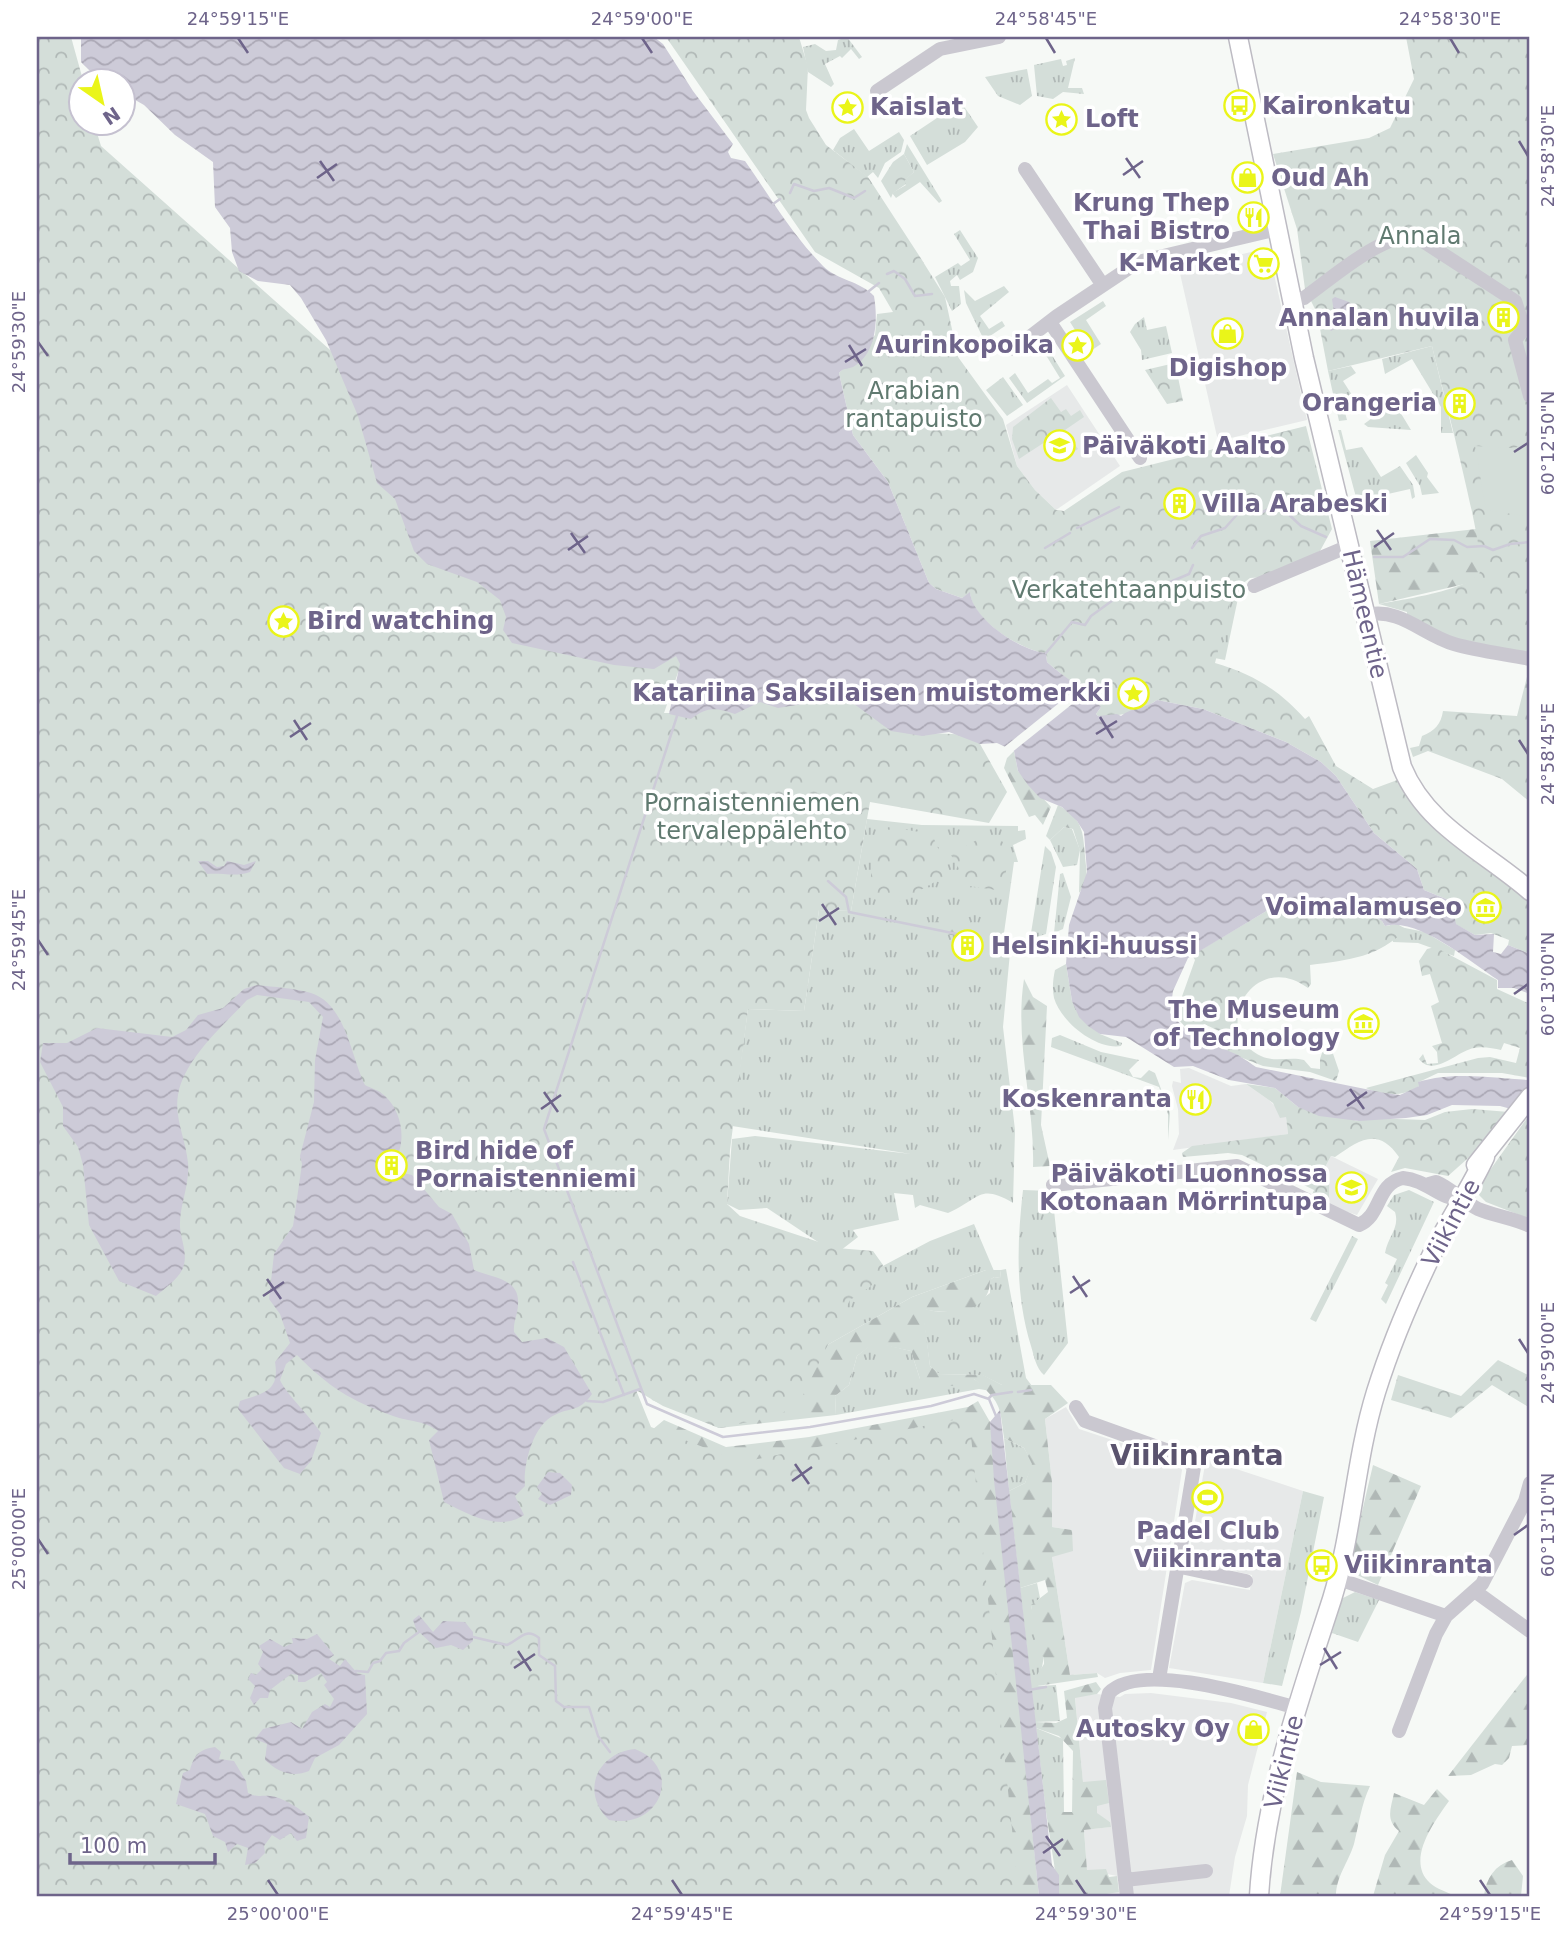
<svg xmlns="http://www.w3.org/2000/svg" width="1567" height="1933" viewBox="0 0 1567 1933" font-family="'DejaVu Sans',sans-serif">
<defs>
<pattern id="grass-tufts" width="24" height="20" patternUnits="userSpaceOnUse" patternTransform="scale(1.75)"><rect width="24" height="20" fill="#d4ded9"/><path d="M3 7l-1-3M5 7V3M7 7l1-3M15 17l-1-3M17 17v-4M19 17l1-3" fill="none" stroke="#b0b8b6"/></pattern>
<pattern id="forest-firs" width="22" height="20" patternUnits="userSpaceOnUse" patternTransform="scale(1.75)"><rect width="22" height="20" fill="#d4ded9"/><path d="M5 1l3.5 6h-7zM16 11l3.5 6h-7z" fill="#b0b8b6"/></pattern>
<pattern id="park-crowns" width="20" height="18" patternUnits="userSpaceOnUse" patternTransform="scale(1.75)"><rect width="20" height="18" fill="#d4ded9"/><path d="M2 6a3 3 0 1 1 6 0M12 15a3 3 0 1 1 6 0" fill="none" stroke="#b0b8b6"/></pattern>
<pattern id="water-waves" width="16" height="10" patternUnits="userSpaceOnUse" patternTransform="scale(1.75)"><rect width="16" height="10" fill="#cdcbd8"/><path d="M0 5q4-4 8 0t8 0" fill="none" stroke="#aba8b5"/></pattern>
</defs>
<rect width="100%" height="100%" fill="#f6f9f6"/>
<path fill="#e7e9e9" d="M1268 248 1307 420 1218 441 1179 269Z
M1067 385 1120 466 1056 510 1035 490 1017 466 1006 425Z
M1189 1068 1231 1086 1246 1084 1269 1100 1286 1117 1288 1134 1173 1150 1179 1134 1178 1109 1172 1086 1173 1081 1181 1083 1180 1069Z
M1331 1156 1378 1179 1357 1215 1329 1206 1321 1175Z
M1066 1407 1079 1429 1164 1457 1179 1464 1182 1470 1151 1670 1120 1673 1105 1678 1097 1673 1070 1675 1052 1557 1072 1530 1052 1527V1482L1045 1419Z
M1206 1459 1303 1491 1263 1683 1169 1668 1185 1583 1192 1580 1250 1590 1252 1575 1188 1561Z
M1151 1693 1231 1703 1267 1712 1248 1785 1247 1816 1235 1857 1229 1896H1094L1119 1891 1117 1876 1087 1870 1084 1830 1110 1827V1822L1097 1814V1807L1083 1783 1075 1697 1097 1694 1120 1697 1125 1694Z"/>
<path fill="url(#grass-tufts)" d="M847 37 862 57 859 59 851 49 842 58 840 56 825 64 834 84 831 87 808 72 803 47 815 44 826 51 836 50 838 40Z
M1075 58 1068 88H1082L1084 94 1063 92 1053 99 1037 96 1034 65 1061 59 1063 66 1067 65 1066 61Z
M1027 69 1032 96 1020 105 998 96 985 77Z
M961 102 978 127 965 142 927 165 910 136Z
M854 129 869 151 899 132 904 140 901 152 885 163 878 178 873 172 867 177 833 150 840 138Z
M907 144 942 201 939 203 920 182 896 198 892 193 906 185 903 181 914 172 904 154Z
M960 230 978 258 973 272 960 280 957 275 950 281 951 286H959L961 304 952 311 935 277 958 263 961 266 970 260 954 234Z
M1004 286 1009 292 980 316 989 329 1002 321 1005 326 984 340 966 303 964 290 975 301Z
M1103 301 1106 306 1086 320 1101 344 1089 352 1070 322Z
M1144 317 1147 330 1166 326 1172 353 1142 360 1141 350 1130 332 1135 324Z
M1432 346 1453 433H1441V407L1412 359 1385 374 1382 359Z
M1048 349 1065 376 1027 403 1009 378 1015 373 1028 393 1048 379 1052 383 1060 378 1044 352Z
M1351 366 1356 373 1343 381 1352 395 1341 397 1347 420 1339 421 1328 371Z
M1003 377 1023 405 1007 416 986 390Z
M1394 402 1411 430 1368 427 1364 424Z
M1338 430H1341L1346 450 1362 447 1381 477 1400 466 1413 485 1415 497 1412 499 1410 489 1357 501Z
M1416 455 1428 473 1427 477 1439 493 1422 495 1420 486 1406 463Z
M1241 584 1225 660 1199 655 1233 591Z
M867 819 922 825 1018 826V831L1025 830 1026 839 1013 845 1018 862H1014L1003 940 1011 942 1003 1027 1015 1130 1013 1203C979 1183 980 1199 948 1213L920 1205 915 1208 913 1195 894 1193 899 1220 853 1230 858 1237 836 1254 767 1208 739 1210 727 1204 732 1139 755 1136 911 1154 732 1126 748 1009 804 1011 819 910 851 911Z
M1064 827 1072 829 1080 850 1077 865 1063 867 1050 840Z
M1045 846 1051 852 1056 867 1046 934 1036 937 1031 933Z
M1063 873 1071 897 1063 929 1054 933 1060 874Z
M1390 925 1425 932 1455 950 1454 956 1418 943 1393 942Z
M1066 964 1072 1001 1100 1034 1122 1043 1121 1046C1096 1050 1061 1022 1054 998 1052 989 1053 979 1055 970Z
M1060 1035 1101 1052 1139 1060 1129 1070 1133 1077 1141 1078 1149 1070 1155 1073 1170 1113 1168 1140V1114L1159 1087 1051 1047 1052 1038Z
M1023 1190 1052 1191 1068 1343 1044 1375C1036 1368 1034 1356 1031 1346 1015 1294 1017 1243 1023 1190Z
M1409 1190 1434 1202 1386 1304 1381 1299 1388 1285 1385 1283 1397 1259 1385 1253C1388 1236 1400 1228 1395 1212L1387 1206 1394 1195Z
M974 1224 994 1271 986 1270 912 1297 746 1391 709 1418 719 1428 652 1400 613 1294 862 1277 930 1241Z
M1352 1236 1358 1239 1316 1322 1310 1319Z
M1006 1269 1026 1378 1032 1386 1002 1385 982 1375 939 1374 930 1366 922 1308C949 1317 969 1310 990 1293V1280L994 1277 1000 1278 1001 1270Z
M874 1342 911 1351 920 1379H974L991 1391 979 1389 836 1415 835 1396 849 1385 857 1356Z
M1004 1438 1024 1448 1033 1464 1025 1483 1009 1491Z
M1303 1491 1324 1497 1301 1612 1282 1686 1263 1683Z
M1037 1583 1040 1598 1031 1606 1044 1657 1038 1686 1056 1685 1060 1721 1035 1722 1020 1588Z
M1355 1592 1379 1600 1358 1642 1332 1633 1341 1599Z
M1036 1728 1063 1739 1064 1812H1046Z"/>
<path fill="url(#forest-firs)" d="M1476 529 1482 556 1520 546 1469 583 1379 604 1370 541Z
M1014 751 1018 771 1051 807 1043 825 1035 815 1029 817 1004 768 1007 758Z
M1058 805C1083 819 1083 831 1085 856 1086 870 1090 880 1079 893L1080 851 1073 829 1064 827 1050 840 1046 836Z
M956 916 964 924 971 938 932 932 934 923 943 917Z
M1024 979 1033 997 1047 1006 1041 1125 1050 1166 1033 1167C1035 1104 1014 1042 1024 979Z
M986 1270H1001L1000 1278 994 1277 990 1280C990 1315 949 1315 923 1309L930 1366 939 1374 983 1375 1002 1385H1051L1068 1403 1045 1419 1052 1482V1527L1072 1530 1073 1551 1052 1557 1070 1675 1097 1673 1098 1677 1037 1686 1035 1678 1044 1664V1657L1038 1654 1031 1605 1048 1592 1045 1580 1020 1588 1009 1491 1025 1483 1032 1464 1024 1448 1004 1438C1000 1404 1000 1402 974 1379L964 1380 959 1386H935L920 1379 911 1351 874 1343 857 1356 849 1385 835 1396 836 1415 719 1428 709 1418 746 1391 912 1297Z
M978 1401 990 1422 1039 1896H1015L841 1483 629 1449 664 1420 726 1447 809 1437 968 1407Z
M1373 1465 1421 1486 1378 1585 1355 1574 1350 1563Z
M1530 1671V1745L1512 1746 1509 1758 1502 1765 1495 1764 1471 1775 1448 1776Z
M1096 1682 1101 1689 1097 1694 1075 1698 1083 1782 1106 1780 1109 1803 1097 1806V1813L1110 1822 1111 1827 1084 1830 1087 1870 1106 1869 1109 1877 1117 1876 1119 1892 1094 1896H1059L1046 1812H1072L1073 1751 1059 1736 1036 1728 1035 1722 1056 1723 1067 1718 1064 1691Z
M1297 1772 1321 1782 1370 1786C1361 1805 1359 1824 1354 1844 1348 1863 1336 1877 1336 1896H1280Z
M1437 1789 1449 1801C1435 1821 1405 1860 1430 1883 1436 1889 1448 1892 1455 1896H1373L1385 1855 1399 1831C1385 1820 1391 1808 1394 1793L1424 1805Z
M1512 1860 1523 1876 1521 1896H1484C1486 1878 1495 1865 1512 1860Z"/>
<path fill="url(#park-crowns)" d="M37 37H71L83 80 80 122 94 123 101 146 374 389 716 563 664 713H696L714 694 815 680 929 733 975 735 1007 792 989 823 870 802 851 911 819 910 804 1011 748 1009 730 1150 727 1204 740 1216 837 1248 873 1251 883 1265 878 1278 870 1287 850 1300 800 1401 778 1416 719 1428 663 1406 636 1390 651 1427 742 1462 969 1417 1019 1896H37Z
M666 37H799L808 67 806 110 809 118 826 145 868 177 920 257 945 297 958 357 1003 419 1017 466 1035 490 1056 510 1064 511 1122 472 1306 426 1332 529 1320 551 1265 577 1250 578 1233 591 1215 663C1253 674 1279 690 1305 719L1309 716 1336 766 1373 789 1400 779 1530 898V954L1508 945 1509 940 1491 933 1475 935 1455 924 1451 901 1424 890 1417 869 1374 833 1336 776 1321 762 1286 742 1203 709 1157 700C1141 712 1118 717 1098 716L1096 714 1101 707C1084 688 1065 679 1047 662L1046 653C1022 651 972 620 970 593L962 598 936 589 929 583 888 482 853 435 839 373 875 335 877 314 893 312 879 288 815 252Z
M1406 37H1530V654L1457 642 1407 618V612L1379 604C1400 600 1471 590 1480 572 1487 556 1439 376 1432 346L1328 371 1317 313 1305 289 1297 229 1273 154 1369 138 1390 128 1414 79Z
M904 154 914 172 904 181 906 184 893 193 891 198 881 181 893 162Z
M1175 363 1183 401 1167 404 1145 370Z
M1051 398 1061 412 1066 409 1071 416 1080 410 1084 417 1065 430 1078 449 1058 462 1045 442 1019 459 1012 439 1013 427Z
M1530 665V802L1502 779 1428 751 1413 757 1410 748 1419 746 1422 736C1435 731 1441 724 1443 711L1517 716Z
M889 827 932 834 949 874 899 902 868 897 877 834Z
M980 838 1002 841 1009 852 1003 891 969 886 951 855Z
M1285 900 1349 904 1382 921 1385 926 1397 924 1406 929C1379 957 1350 960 1310 965L1311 984 1308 988C1254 948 1208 1030 1261 1056 1276 1063 1290 1056 1304 1060L1311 1068 1320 1069V1059L1326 1041 1329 1042 1339 1071 1336 1081 1310 1072 1263 1066 1222 1050 1228 1035 1204 1024 1198 1035H1193L1175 1016 1195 960 1192 955Z
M1435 947 1497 980V989L1530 1004V1078L1502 1073H1438L1419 1082V1086C1405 1097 1381 1096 1366 1088L1478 1058 1490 1057 1516 1063 1520 1048 1504 1043 1501 1050C1493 1048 1482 1046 1474 1048 1457 1051 1434 1078 1419 1059L1423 1054 1427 1064 1438 1063 1437 1052 1432 1046 1442 1043 1431 1006 1439 1002 1430 974 1422 976 1419 961 1427 949Z
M1246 1084 1275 1088 1298 1107 1358 1121 1368 1118 1425 1120 1445 1112 1472 1109 1509 1112 1475 1152 1448 1176 1405 1168 1391 1172 1399 1157C1378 1126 1359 1140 1335 1157L1331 1156 1321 1175 1329 1180V1206L1311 1197 1314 1190 1242 1155 1228 1153 1183 1157 1182 1153 1192 1146 1288 1134 1286 1117 1280 1118 1273 1103Z
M1530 1114V1219L1486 1202 1479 1195 1478 1187Z
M1498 1360 1530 1376V1408L1492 1385 1451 1418 1391 1400 1398 1375 1461 1396Z"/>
<path fill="#d4ded9" d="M1530 444V517L1486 510 1475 446 1513 448Z"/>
<path fill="url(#water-waves)" d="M81 37H654L663 44 693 91 733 144 728 152 731 158 745 161C771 198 791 233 823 266 837 280 860 281 874 296 878 319 877 354 853 367 846 370 844 367 839 373L853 435 888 482 929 583 936 589 962 598 970 592C972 619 1021 651 1046 653L1047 662C1065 679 1085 687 1101 707L1096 714 1098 716 1117 714 1121 716C1132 707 1145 709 1157 700L1203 709 1286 742 1321 762 1336 776 1374 833 1417 869 1424 890 1451 901 1456 924 1475 935 1494 934 1493 952 1501 954 1508 945 1530 954V994L1514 988H1498V980C1471 963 1419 917 1385 926L1382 921 1349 904 1285 900 1188 958 1173 991 1170 1013 1191 1035 1238 1055 1256 1067 1385 1093 1400 1095 1419 1086 1418 1082C1454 1071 1494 1078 1530 1080V1114L1500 1106 1452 1105 1427 1115 1406 1118 1359 1121 1319 1116 1298 1107 1275 1088 1229 1080 1193 1066 1174 1067 1126 1037 1100 1034 1088 1026 1079 1017 1072 1001 1066 964 1069 925 1087 872 1084 832 1077 821 1062 807 1040 798 1028 785 1018 771 1014 751 997 743 980 744 949 732 922 736 891 731 850 701 839 698 778 708 760 702 735 714C716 708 708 706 691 719L669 714 680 664 676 656 654 669 614 665 512 643 503 630 506 617 500 600 477 582 427 564 414 551 395 499 377 483 358 416 326 340 301 298 290 285 258 281 239 271 232 252 230 228 215 207 213 162 175 135 144 105 123 93 122 80C102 80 95 77 81 62Z
M1335 297 1349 302 1362 314 1331 331 1326 325 1334 312 1332 299Z
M198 861H208L217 867 224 866 227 861 244 865 256 861 250 872C237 877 223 873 207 874Z
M257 985C274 987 294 988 311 993 346 1004 351 1057 365 1085 371 1088 380 1091 385 1096 404 1114 407 1146 392 1165L394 1171 412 1175 439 1207 452 1214 469 1244 474 1270C492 1278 520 1278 518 1304 518 1314 513 1322 514 1332L522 1342 547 1338 564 1347 592 1394C578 1414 569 1406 551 1417 532 1429 523 1466 525 1486L515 1496 524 1515C499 1532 468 1514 444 1502L429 1440 438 1431C423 1420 410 1422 393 1416 349 1400 329 1387 297 1355L286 1364 280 1380C287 1395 310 1416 321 1433L311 1461 300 1474 284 1468 238 1409 240 1401C263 1393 280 1392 275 1362L290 1343 280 1314 269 1299 274 1254 293 1226 302 1164 300 1156 314 1102 315 1060 323 1017 309 1002 257 995 247 1000C224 1025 184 1059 178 1095 174 1118 186 1140 188 1163 190 1185 179 1206 180 1227 181 1241 189 1256 182 1270 177 1280 164 1289 156 1296L119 1281 89 1225 83 1165 78 1147 63 1126V1107L40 1062 43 1043H67L97 1028 172 1037 186 1030 198 1015 223 1008 244 989Z
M1000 1410 1046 1812 1052 1865 1059 1875V1896H1039L994 1480 990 1422Z
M548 1472 560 1473 572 1485 571 1495 550 1505 538 1499 542 1494 537 1487Z
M419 1615 433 1632 443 1621 465 1622 473 1632V1641L463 1650 451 1645 436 1648 416 1629 413 1620Z
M317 1634 334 1655 329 1659 340 1666 345 1659 358 1674 365 1675 367 1714 339 1745 315 1758 309 1771C292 1778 278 1772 265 1760L267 1744 255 1739 263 1729 291 1722 302 1729 312 1712 325 1704 330 1707 334 1699 324 1685 327 1682 321 1673 305 1682H298V1675L291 1674 270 1690 268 1698H260L254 1705 250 1698 255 1686 248 1679 251 1673 256 1675 262 1669 258 1664 263 1652 259 1646 270 1639 284 1647 293 1643 292 1638 307 1639Z
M215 1747 221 1752 219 1759 234 1761 246 1781 248 1793C258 1798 260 1795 270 1796 282 1797 301 1809 309 1817L306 1838 297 1841 291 1833 280 1840 272 1835 264 1846 265 1853 255 1863 245 1865 248 1848 237 1844 228 1852 225 1842 213 1836 205 1814 176 1804 183 1773 190 1770C194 1755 200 1749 215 1747Z
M635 1749C683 1767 662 1830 609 1820 580 1792 597 1753 635 1749Z"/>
<path fill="#f6f9f6" d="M1084 683 1091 689 1011 753 1005 750 1003 748Z"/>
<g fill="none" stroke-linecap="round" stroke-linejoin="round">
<path stroke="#cdcbd8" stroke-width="2.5" d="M790 193 794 184 814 191 829 188 854 198 865 191
M773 204 780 199
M887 274 894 271 905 279 915 296 932 294
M869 291 879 283
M1077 528 1119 507
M1045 548 1070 533
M1192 548 1201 536 1225 528 1242 509 1257 514 1275 507 1284 510 1301 526 1326 537
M1374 557H1403L1430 539 1454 540 1467 547 1484 546 1493 550 1510 544 1530 542
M1046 653 1072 622 1085 625 1091 616 1120 595 1137 588 1151 590 1189 574 1193 565
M677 716 544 1129 647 1404 723 1437 810 1427 931 1406 974 1394 989 1399 996 1416
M828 881 846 897 849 912 972 937
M573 1262 624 1395
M1018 1392 1031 1390
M989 1398 992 1395 1012 1392
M587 1401 603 1402 640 1389
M473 1637 507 1645C520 1639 526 1627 539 1638V1655L555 1666 556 1701 564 1707H589L598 1736 610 1752
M356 1671 368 1672 373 1663 380 1661 386 1653 399 1651 404 1643 419 1632
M1029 1690 1046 1687"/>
<defs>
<path id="major" d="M1238 37 1304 358 1402 767C1426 826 1484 851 1530 891
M1476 1165 1530 1097
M1259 1896C1265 1794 1301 1695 1332 1599 1353 1531 1355 1460 1376 1392 1391 1344 1412 1295 1434 1250 1450 1218 1470 1189 1485 1157"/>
</defs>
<use href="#major" stroke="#bdbbc3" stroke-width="21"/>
<path stroke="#cac8d0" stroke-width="14" d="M877 91 940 49 999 37
M1025 169 1102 284
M1293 301 1304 298C1332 278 1381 234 1415 236L1515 301 1524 329 1515 340 1530 396
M1050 322 1140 458
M1014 349 1057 316 1138 262 1277 229
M1254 586 1349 546
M1366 615C1400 607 1423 635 1454 644 1478 651 1505 654 1530 659
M1429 1184 1436 1182C1452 1189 1462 1201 1478 1209 1495 1216 1513 1218 1530 1226
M1053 1185 1237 1166 1359 1225C1382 1215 1376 1184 1403 1178 1427 1180 1439 1199 1462 1200
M1076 1407 1085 1421 1180 1455 1194 1467 1159 1679
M1176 1566 1246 1581
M1327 1575 1446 1616
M1476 1592 1530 1631
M1399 1731 1436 1634 1446 1616 1482 1584 1525 1501 1530 1483
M1125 1880 1206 1871
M1127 1896 1105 1708 1109 1693C1140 1660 1257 1697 1297 1708"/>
<use href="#major" stroke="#fff" stroke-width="18"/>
</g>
<path fill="none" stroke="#6e648a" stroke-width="2.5" d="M238 38 248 53M642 38 652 53M1046 38 1055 53M1450 38 1459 53M1519 141 1528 156M1126 158 1140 178M320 161 334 181M1123 175 1143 161M317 178 337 164M38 342 48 356M849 345 862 366M845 362 866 349M1514 452 1528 443M1377 530 1391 550M571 533 585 553M1374 547 1394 533M568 550 588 536M1100 717 1113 738M294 720 307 740M1096 734 1117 721M290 737 311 723M1519 740 1528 754M822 904 836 925M819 921 839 908M38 940 48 955M1514 994 1528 984M1350 1089 1364 1109M544 1092 558 1112M1347 1106 1367 1092M541 1109 561 1095M1073 1276 1087 1297M267 1279 281 1299M1070 1293 1090 1280M263 1296 284 1282M1519 1339 1528 1353M795 1464 809 1484M792 1481 812 1467M1514 1535 1528 1525M38 1539 48 1554M1324 1648 1337 1669M518 1651 531 1671M1320 1665 1341 1652M514 1668 535 1654M1046 1836 1060 1856M1043 1853 1063 1839M268 1880 278 1895M672 1880 682 1895M1076 1880 1086 1895M1480 1880 1490 1895"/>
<defs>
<symbol id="bus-ring" viewBox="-11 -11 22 22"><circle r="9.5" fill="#fff" stroke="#eaf519" stroke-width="1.5"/><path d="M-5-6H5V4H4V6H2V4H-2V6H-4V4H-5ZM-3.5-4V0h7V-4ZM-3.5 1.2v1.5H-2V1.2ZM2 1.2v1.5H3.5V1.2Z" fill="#eaf519"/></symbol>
<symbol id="sight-ring" viewBox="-11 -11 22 22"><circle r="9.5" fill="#fff" stroke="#eaf519" stroke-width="1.5"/><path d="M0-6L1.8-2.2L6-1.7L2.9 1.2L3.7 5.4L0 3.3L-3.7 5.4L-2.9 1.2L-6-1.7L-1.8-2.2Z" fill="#eaf519"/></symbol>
<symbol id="shop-ring" viewBox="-11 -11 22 22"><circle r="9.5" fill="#fff" stroke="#eaf519" stroke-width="1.5"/><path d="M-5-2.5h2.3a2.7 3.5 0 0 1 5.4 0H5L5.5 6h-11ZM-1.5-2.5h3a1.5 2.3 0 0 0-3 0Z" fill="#eaf519"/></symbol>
<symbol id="restaurant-ring" viewBox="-11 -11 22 22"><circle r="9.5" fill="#fff" stroke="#eaf519" stroke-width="1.5"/><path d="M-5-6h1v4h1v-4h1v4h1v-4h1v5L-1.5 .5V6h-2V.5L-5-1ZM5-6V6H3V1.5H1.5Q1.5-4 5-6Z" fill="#eaf519"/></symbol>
<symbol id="supermarket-ring" viewBox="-11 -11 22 22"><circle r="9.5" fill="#fff" stroke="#eaf519" stroke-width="1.5"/><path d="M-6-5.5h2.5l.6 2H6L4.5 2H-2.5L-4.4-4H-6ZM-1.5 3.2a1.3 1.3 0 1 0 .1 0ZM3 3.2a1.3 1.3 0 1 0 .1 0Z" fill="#eaf519"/></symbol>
<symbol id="building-ring" viewBox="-11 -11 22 22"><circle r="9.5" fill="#fff" stroke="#eaf519" stroke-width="1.5"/><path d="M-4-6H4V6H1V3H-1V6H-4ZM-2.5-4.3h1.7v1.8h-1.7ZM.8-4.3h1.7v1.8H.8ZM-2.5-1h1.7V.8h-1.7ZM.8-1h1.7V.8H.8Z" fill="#eaf519"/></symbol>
<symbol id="school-ring" viewBox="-11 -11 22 22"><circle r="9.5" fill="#fff" stroke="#eaf519" stroke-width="1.5"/><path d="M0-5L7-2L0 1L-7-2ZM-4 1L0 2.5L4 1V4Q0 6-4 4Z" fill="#eaf519"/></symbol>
<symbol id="museum-ring" viewBox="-11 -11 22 22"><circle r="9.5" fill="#fff" stroke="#eaf519" stroke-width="1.5"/><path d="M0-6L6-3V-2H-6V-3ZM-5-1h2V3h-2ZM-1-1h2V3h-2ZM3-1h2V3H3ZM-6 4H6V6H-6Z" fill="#eaf519"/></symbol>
<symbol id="stadium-ring" viewBox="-11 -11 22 22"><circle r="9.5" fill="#fff" stroke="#eaf519" stroke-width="1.5"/><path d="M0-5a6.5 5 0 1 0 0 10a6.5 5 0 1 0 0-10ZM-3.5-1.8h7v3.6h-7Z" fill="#eaf519"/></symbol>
</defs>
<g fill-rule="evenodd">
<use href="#bus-ring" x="1222" y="88" width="35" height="35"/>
<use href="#sight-ring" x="830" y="90" width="35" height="35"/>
<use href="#sight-ring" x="1044" y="102" width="35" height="35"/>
<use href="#shop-ring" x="1230" y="160" width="35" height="35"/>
<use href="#restaurant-ring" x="1236" y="200" width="35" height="35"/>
<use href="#supermarket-ring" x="1246" y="246" width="35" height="35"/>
<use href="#building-ring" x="1486" y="300" width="35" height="35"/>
<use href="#shop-ring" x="1210" y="316" width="35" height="35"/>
<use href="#sight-ring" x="1060" y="328" width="35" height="35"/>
<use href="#building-ring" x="1442" y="386" width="35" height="35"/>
<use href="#school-ring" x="1042" y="428" width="35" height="35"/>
<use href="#building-ring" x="1162" y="486" width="35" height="35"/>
<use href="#sight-ring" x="266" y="604" width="35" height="35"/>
<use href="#sight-ring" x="1116" y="676" width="35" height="35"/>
<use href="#museum-ring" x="1468" y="890" width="35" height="35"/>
<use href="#building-ring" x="950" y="928" width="35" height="35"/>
<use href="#museum-ring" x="1346" y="1006" width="35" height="35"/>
<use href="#restaurant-ring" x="1178" y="1082" width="35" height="35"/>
<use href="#building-ring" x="374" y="1148" width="35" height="35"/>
<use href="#school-ring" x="1334" y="1170" width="35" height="35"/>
<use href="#stadium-ring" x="1190" y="1480" width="35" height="35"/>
<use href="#bus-ring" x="1304" y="1548" width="35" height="35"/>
<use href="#shop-ring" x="1236" y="1712" width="35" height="35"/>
</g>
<g text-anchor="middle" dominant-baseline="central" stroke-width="7" stroke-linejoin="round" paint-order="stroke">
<g font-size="24" font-weight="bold" fill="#6e648a" stroke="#fff" text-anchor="end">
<text x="1262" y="106" text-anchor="start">Kaironkatu</text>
<text x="870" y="107" text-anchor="start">Kaislat</text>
<text x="1085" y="119" text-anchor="start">Loft</text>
<text x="1271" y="178" text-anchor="start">Oud Ah</text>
<text x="1230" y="203">Krung Thep<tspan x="1230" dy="28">Thai Bistro</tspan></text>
<text x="1240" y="263">K-Market</text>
<text x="1480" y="318">Annalan huvila</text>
<text x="1054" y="345">Aurinkopoika</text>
<text x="1228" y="368" text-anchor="middle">Digishop</text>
<text x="1437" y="403">Orangeria</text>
<text x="1082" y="446" text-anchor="start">Päiväkoti Aalto</text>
<text x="1202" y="504" text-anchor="start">Villa Arabeski</text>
<text x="307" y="621" text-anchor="start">Bird watching</text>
<text x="1111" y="693">Katariina Saksilaisen muistomerkki</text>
<text x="1462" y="907">Voimalamuseo</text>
<text x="991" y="946" text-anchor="start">Helsinki-huussi</text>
<text x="1340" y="1010">The Museum<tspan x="1340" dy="28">of Technology</tspan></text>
<text x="1172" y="1099">Koskenranta</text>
<text x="415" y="1151" text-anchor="start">Bird hide of<tspan x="415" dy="28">Pornaistenniemi</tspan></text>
<text x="1328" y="1174">Päiväkoti Luonnossa<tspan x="1328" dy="28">Kotonaan Mörrintupa</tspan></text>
<text x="1208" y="1531" text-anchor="middle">Padel Club<tspan x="1208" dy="28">Viikinranta</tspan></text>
<text x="1344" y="1565" text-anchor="start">Viikinranta</text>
<text x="1230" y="1729">Autosky Oy</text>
</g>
<g font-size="24" fill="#607a70" stroke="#fff">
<text x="1420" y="236">Annala</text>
<text x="914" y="391">Arabian<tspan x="914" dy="28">rantapuisto</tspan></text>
<text x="1129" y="590">Verkatehtaanpuisto</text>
<text x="752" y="803">Pornaistenniemen<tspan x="752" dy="28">tervaleppälehto</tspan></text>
</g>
<g font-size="24" fill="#6e648a" stroke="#fff">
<text transform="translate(1365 614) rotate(77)">Hämeentie</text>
<text transform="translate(1451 1223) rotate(-62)">Viikintie</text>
<text transform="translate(1284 1762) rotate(-76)">Viikintie</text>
</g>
<g font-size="28" font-weight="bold" fill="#5a536e" stroke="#fff">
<text x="1197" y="1455">Viikinranta</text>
</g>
</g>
<rect width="1567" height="1933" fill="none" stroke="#ffffff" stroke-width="77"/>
<g transform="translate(102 102) rotate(146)"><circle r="33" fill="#ffffff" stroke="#c5c1d0" stroke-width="2"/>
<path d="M0-5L12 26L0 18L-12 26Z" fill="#eaf519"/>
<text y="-10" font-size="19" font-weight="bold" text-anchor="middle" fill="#6e648a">N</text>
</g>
<path d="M70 1853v10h145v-10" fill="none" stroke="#6e648a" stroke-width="3.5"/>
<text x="80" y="1853" font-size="21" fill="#6e648a" stroke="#ffffff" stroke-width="5" paint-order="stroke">100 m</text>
<rect x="38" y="38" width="1490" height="1857" fill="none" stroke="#6e648a" stroke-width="2.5"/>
<g font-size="18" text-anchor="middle" fill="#6e648a">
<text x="238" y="25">24°59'15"E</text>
<text x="642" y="25">24°59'00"E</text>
<text x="1046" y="25">24°58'45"E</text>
<text x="1450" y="25">24°58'30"E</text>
<text transform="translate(1548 156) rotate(-90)" y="6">24°58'30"E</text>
<text transform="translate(19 342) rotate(-90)" y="6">24°59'30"E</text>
<text transform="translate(1548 443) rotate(-90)" y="6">60°12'50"N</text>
<text transform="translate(1548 754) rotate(-90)" y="6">24°58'45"E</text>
<text transform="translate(19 940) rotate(-90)" y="6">24°59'45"E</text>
<text transform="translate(1548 984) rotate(-90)" y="6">60°13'00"N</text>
<text transform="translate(1548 1353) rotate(-90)" y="6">24°59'00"E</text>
<text transform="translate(1548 1525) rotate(-90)" y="6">60°13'10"N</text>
<text transform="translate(19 1539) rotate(-90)" y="6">25°00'00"E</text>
<text x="278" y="1920">25°00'00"E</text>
<text x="682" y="1920">24°59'45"E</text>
<text x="1086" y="1920">24°59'30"E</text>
<text x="1490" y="1920">24°59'15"E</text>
</g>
</svg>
